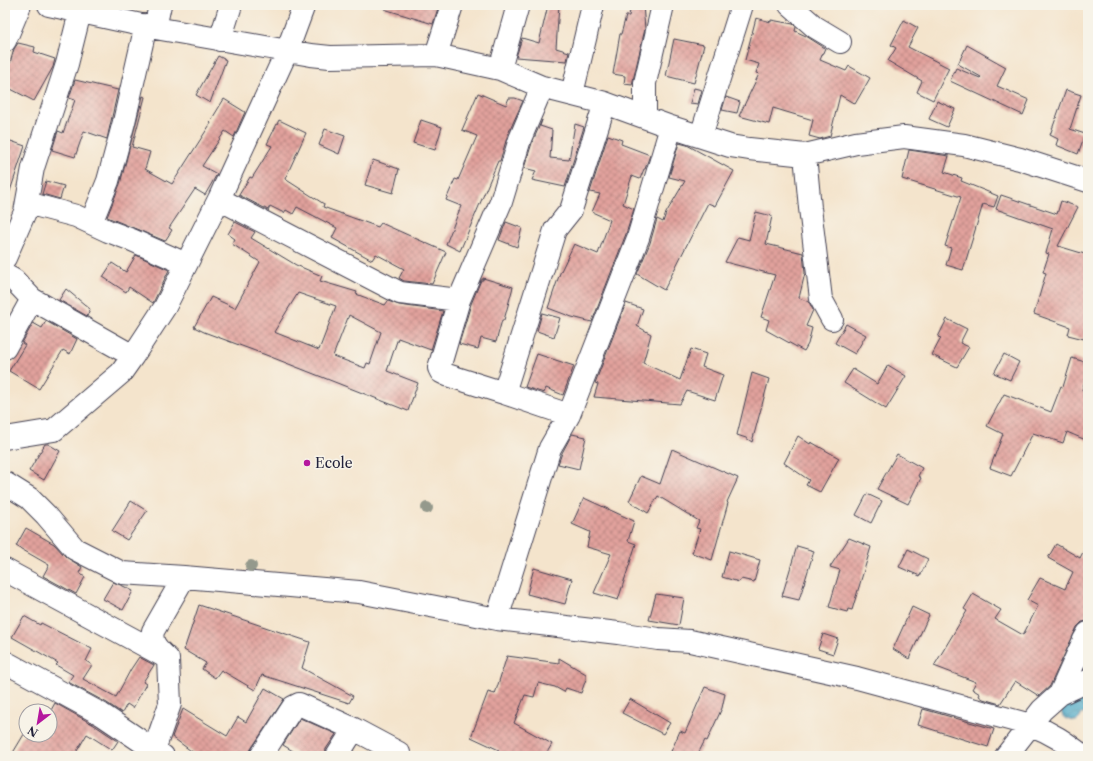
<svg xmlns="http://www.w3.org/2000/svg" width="1093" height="761" viewBox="0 0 1093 761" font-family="'Libre Caslon Text',serif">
<defs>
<pattern id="water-waves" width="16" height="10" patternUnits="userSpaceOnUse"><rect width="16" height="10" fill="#47a6c6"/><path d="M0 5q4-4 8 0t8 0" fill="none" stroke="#3b87a2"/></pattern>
<pattern id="building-cross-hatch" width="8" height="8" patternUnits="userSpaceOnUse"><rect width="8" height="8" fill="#e2a29d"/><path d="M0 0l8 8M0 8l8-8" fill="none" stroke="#b78481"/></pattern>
</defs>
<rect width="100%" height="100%" fill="#f7f3e8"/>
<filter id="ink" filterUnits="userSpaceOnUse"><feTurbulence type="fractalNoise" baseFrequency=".025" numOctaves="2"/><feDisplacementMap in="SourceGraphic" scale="8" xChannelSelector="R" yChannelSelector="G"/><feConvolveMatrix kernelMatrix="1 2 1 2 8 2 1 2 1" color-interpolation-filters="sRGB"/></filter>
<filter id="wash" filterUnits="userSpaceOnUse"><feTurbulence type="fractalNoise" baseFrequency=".012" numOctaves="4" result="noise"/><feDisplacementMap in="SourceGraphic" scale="16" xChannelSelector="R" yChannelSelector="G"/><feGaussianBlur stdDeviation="0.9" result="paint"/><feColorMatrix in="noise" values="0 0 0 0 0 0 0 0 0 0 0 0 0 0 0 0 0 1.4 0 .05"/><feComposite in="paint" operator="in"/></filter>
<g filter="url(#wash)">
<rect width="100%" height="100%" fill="#f4e4cc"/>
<path fill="url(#water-waves)" stroke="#346480" d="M1088 692V715L1082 713 1080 718 1077 721C1064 720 1059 717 1063 704Z"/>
<g id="blocks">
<path fill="url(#building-cross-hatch)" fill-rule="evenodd" d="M385 5H439L433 24 384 9Z
M548 5H559L556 48 569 52 567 61 516 57 522 38 539 43Z
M631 5H643L645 29 632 85 624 84 625 76 613 74 620 34H621L626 16H629Z
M756 18 771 22V20L793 24 796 27 795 31 806 36 825 48 820 60 846 71 849 66 870 78 855 104 840 95 830 136 820 139 809 136 813 120 773 108 769 124 739 116 759 74 756 73 759 64 745 60Z
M904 20 918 28 908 47 949 68 933 100 917 92 922 81 888 61 896 48 891 45Z
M674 39 704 45 694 83 666 76Z
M18 43 35 47 34 52 55 59 53 67 34 101 5 86V61L10 63 14 49Z
M967 45 1006 67 997 86 1029 100 1023 115 950 81 956 68 980 78 981 77 958 64Z
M218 56 226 60 210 103 196 95Z
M75 80 118 90 107 139 84 131 75 157 52 150 58 131 63 133 75 100 69 98Z
M694 88 702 90 698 104 690 103Z
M1066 90 1081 95 1070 129 1085 134 1078 154 1056 145 1058 139 1050 135Z
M478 93 506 105 509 98H515L523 101 508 134 500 161H498L460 251 446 244 461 206 446 200 455 179 458 180 477 136 462 130Z
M143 96 145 97 132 147 150 152 145 169 172 184 211 123 210 122 224 99 245 112 234 137 225 131 202 166 217 174 205 195 195 189 169 228 172 230 165 241 107 217 120 184Z
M726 97 740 102 737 113 722 110Z
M937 101 955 109 947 127 929 119Z
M279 120 306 133 285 179 324 204 323 207 378 227 381 223 446 252 432 284 404 281 399 278 404 269 376 254 372 260 332 238 337 228 297 207 293 214 286 210 284 213 270 206 268 210 239 195 250 177 252 178 272 146 267 144Z
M421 120 442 127 435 150 413 143Z
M542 120 540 126 552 130 550 158 569 160 575 124 584 127 565 187 532 180 536 171 524 168 532 143Z
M325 129 345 136 339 154 319 145Z
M608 135 622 140 621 144 650 155 645 169H644L640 179 632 176 623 204 634 209 626 234 592 322 572 317 548 308 560 273 574 244 598 254 610 220 592 212 600 194 590 192Z
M5 139 25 146 8 197H5Z
M679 143 687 145 734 171 715 206 708 203 664 290 637 274 650 243 657 219 663 222 666 213 685 181 669 177Z
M909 150 949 156 944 172 962 178 961 181 998 196 994 207 983 204 963 270 946 265 951 248 945 246 961 197 902 179Z
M373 160 399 169 393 193 365 185Z
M46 181 64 186 60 199 42 194Z
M1001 195 1057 214 1061 201 1078 207 1058 246 1088 255V323L1084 339 1068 335 1070 327 1034 314 1046 273 1043 272 1049 254 1046 253 1053 229 996 209Z
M756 212 772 216 766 244 803 253 805 273 799 298 809 302 813 310 806 326 812 328 808 344 804 351 766 330 769 320 761 317 775 275 725 262 738 237 749 240Z
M235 222 255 232 251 238 296 265 322 276 320 281 357 292 356 294 385 305 388 301 399 305 443 311 431 350 398 338 387 371 418 383 408 411 266 355 204 332 194 327 211 297 235 308 260 262 232 244 235 239 228 234ZM298 293 336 306 319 350 274 332ZM349 315 381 332 370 364 367 363 365 368 333 356Z
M506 222 522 228 517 247 499 240Z
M136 255 169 270 153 303 129 287 126 292 103 277 112 263 126 272Z
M483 278 513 287 504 320H502L496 342 481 338 478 349 459 344 471 304 481 280H483Z
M66 289 90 309 87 316 59 300Z
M626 303 643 309 637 326 651 334 643 363 680 380 691 349 706 354 702 367 723 375 715 400 687 391 680 404 594 397 598 384 595 383Z
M542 313 560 318 554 337 537 331Z
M947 319 967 329 960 343 969 347 957 367 932 355 941 338 938 337Z
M46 321 77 339 70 354 63 350 39 389 9 371 25 345 22 343 33 323 42 328Z
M846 324 866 335 855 354 835 343Z
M537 354 574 366 563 395 546 388 544 393 525 387Z
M1004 354 1019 362 1010 380 994 373Z
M1072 358 1088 363V371L1082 390 1088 393V441L1067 432 1063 443 1033 433 1011 476 990 468 1003 434 987 426 1004 394 1051 412 1061 386 1063 387Z
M888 365 906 376 886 409 844 383 853 369 877 384Z
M752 373 769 379 752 442 746 438 737 435Z
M572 434 586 437 579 469 558 464 562 453Z
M798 436 810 444 811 442 839 458 820 492 806 485 809 480 784 463Z
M45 444H48L60 451 44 480 29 471Z
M672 449 738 478 727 502 728 503 712 560 692 553 700 529 696 528 699 521 658 496 648 513 629 501 641 476 660 484Z
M897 454 922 468 918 476 921 478 908 504 877 489Z
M867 494 882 501 871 523 856 515Z
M584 498 634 521 628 541 636 544 618 600 594 593 611 554 587 547 590 532 572 524Z
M131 501 147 511 127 540 112 531Z
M26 528 54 544 66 557 82 567 79 573 85 577 76 594 43 576 49 565 16 546Z
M849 538 871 547 852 610 848 609 847 612 829 607 840 570 830 567Z
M1088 542V621L1082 622 1077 627 1050 686 1039 696 1015 681 1000 704 983 699 979 696 980 694 972 689 976 682 934 666 967 611 964 609 973 594 1001 610 995 619 1023 635 1038 606 1027 600 1040 578 1065 589 1073 572 1048 558 1056 544 1080 558Z
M797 546 814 551 799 600 782 596Z
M908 549 928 559 920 576 899 567Z
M729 551 760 560 754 582 741 579 739 582 722 577Z
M534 568 572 579 565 604 527 594Z
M113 582 123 586 133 591 123 610 103 599Z
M656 594 684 598 679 625 649 620Z
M199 605 310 642 302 668 353 696 349 703 262 675 255 690 221 670 215 678 202 669 206 663 184 650Z
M912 607 929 615 909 659 893 649Z
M24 616 40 625 41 623 92 649 86 661 92 665 83 679 116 697 131 669 139 657 154 665 143 682 146 684 133 708 127 704 122 713 107 703 68 682 73 675 56 665 58 663 12 637Z
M823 634 838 639 833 654 818 649Z
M507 656 559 663V658L586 674V679L581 693 566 688 564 692 555 687 538 683 534 697 525 695 514 723 552 744 545 756H495L499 750 471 737 488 692 495 694Z
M705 687 725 694 722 708 707 741 705 740 697 756H669L680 731 685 733Z
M265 688 284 699 251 749 249 756H198L172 737 183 709 227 736 238 717 246 722Z
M630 699 670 723 663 734 622 713Z
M55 703 94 725 118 741 112 750 87 734 74 756H11L26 731V735H50V712Z
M923 709 994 729 988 747 918 725Z
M300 718 336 734 326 749 325 756H301L283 745Z"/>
</g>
</g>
<g filter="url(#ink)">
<use href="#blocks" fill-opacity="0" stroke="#423f51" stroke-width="1"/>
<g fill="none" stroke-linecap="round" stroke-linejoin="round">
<defs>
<path id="minor" d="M49 5 155 28 311 55 330 57 436 55 500 69 542 87 605 103 671 127 730 146 749 149 805 155 856 143 904 137 964 145 1020 159 1088 181
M790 5 815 27 840 42
M155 28 160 5
M220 40 231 5
M5 41 20 5
M436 55 452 5
M500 69 518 5
M572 94 593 5
M645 117V83L663 5
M701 136 742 5
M805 155 810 208 821 299 832 319
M219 199 400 293 459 300 439 368 441 372 447 375 504 393
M27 203 76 216 108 231 132 240 186 264
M91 223 108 181 124 122 146 25
M5 258 25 212 33 168 67 64 80 12
M5 275 14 280 32 299 133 356
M459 300 501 202 520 139 542 87
M5 348 32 299
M569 415 504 393 555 230 571 210 605 103
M5 438 54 430 121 373 133 356 165 307 219 199 287 51 304 5
M5 483 29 498 46 515 75 549 122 573 184 577 359 592 497 619 618 633 658 639 690 641 857 678 1031 725C1052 733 1065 742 1083 756
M5 570 162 655
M497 619 550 448 569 415 638 238 671 127
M5 662 101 714 163 756
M1060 694 1084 640 1088 633
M154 750 170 704 168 659C159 650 150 644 153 631L184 577
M261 756 293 707 299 704 354 729 399 753 398 756
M337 756 354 729
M1006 756 1042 710 1060 694 1088 681"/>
</defs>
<use href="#minor" stroke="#423f51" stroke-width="24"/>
<use href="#minor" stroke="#fff" stroke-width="22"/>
</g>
<g fill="#94998c">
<circle cx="427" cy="508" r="6"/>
<circle cx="251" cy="566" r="6"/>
</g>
</g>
<circle fill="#b5179e" stroke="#f7f3e8" stroke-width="1.5" cx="307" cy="463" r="4"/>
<g text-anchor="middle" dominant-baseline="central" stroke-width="3" stroke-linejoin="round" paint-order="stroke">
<g font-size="14" fill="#22223b" stroke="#f7f3e8" text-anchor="start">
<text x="315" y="463">Ecole</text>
</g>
</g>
<rect width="1093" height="761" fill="none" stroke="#f7f3e8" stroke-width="20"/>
<g transform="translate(38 723) rotate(211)"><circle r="19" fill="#f7f3e8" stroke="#a29fa3"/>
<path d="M0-3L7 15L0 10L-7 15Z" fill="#b5179e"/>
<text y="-6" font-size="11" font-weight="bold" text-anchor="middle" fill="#22223b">N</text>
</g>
</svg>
